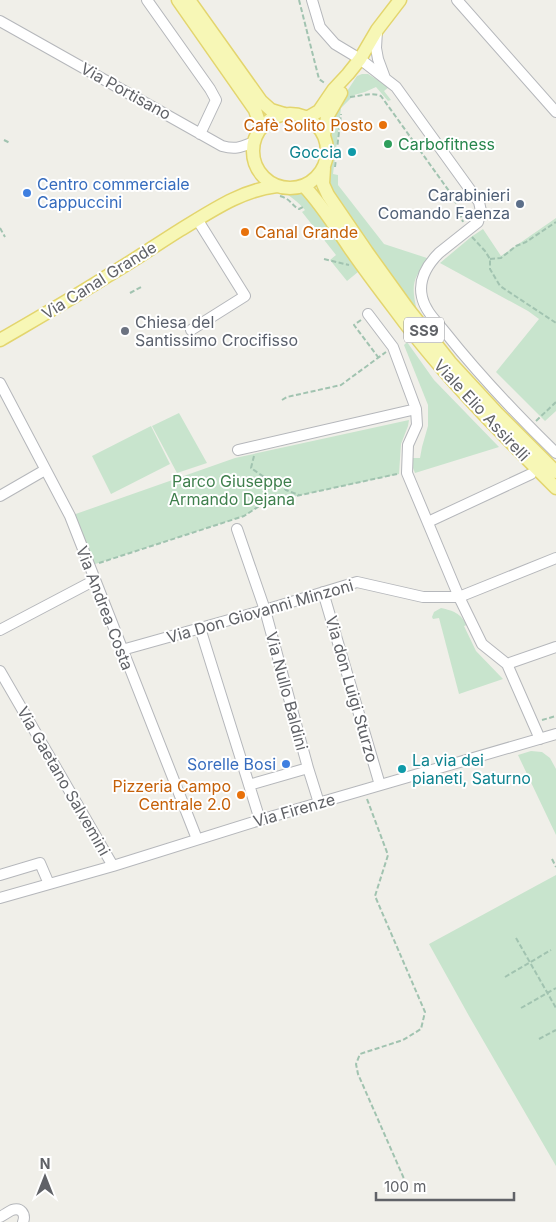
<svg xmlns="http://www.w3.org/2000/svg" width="556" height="1222" viewBox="0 0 556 1222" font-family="Inter,sans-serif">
<rect width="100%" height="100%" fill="#f0efe9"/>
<path fill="#c8e4cd" d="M362 74H368L389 87 384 91 391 100 388 101 376 87 365 92 354 95 341 108 333 174 338 175V185L384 244 430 259C412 277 411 286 417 311L329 188 330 168 332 160 333 149 330 134V117L357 76Z
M294 194H302L308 198 348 254 358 272 347 281 330 260 336 255 302 212 305 210C300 204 294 199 288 195Z
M556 218V411L545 421 496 372 539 319 528 311 440 263 471 237 483 229 501 256Z
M407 342 434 380 499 447 415 473 413 468V458H420L422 447 428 426V405L404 345Z
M179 413 207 463 177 473 152 426Z
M409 420 408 426 401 444 399 474 264 503 244 516 89 566 70 516 235 458Z
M151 426 170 464 111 494 92 456Z
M441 608C454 611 460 613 467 625L464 626 476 651 503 679 459 694 439 618 433 619 432 617 434 612Z
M531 751 542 752 550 758 556 769V835L518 755Z
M556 875V1166L469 1016 429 944Z"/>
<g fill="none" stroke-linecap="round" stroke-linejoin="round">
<defs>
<path id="minor" d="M147 0 210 89 216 100 200 134
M312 0 320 27 335 44 360 59 396 87 479 202 481 211 478 222 439 253C427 265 418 280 422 297 425 311 437 322 445 332 479 375 517 415 556 453
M457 0 556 112
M0 21 222 146C236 150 241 147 254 142
M377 31 376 48 378 59 385 78
M368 314 393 347 416 409 417 425 408 445 407 473 459 597 482 644 507 664 540 739
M191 330 245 296 197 219
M0 383 70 516 197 839
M238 450 416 409
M0 496 45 470
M428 522 531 474
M237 529 265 610 308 768 319 803
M323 592 380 785
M200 628 260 820
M0 630 95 580
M122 650 265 610 357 582 423 597H459L556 558
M507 664 556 647
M0 671 113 866
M249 785 308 768
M0 875 40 863 49 884
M0 898 113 866 260 820 556 734
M0 1217C4 1215 8 1212 12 1210 21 1207 26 1214 23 1222"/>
<path id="major" d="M178 0 255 110 261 128
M189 0 261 101 271 110 284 114
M253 151a37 37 0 1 1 74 0a37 37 0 1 1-74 0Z
M307 118 319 111 334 89 348 74 360 59 377 30 400 0
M324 135 327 117 341 93
M324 168 323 184 328 195 367 252 408 309 450 362 498 414 556 472
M304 186C322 205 334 225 349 247 364 269 380 290 396 311 443 375 500 432 556 488
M0 340C36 319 73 298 109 275 133 261 156 245 180 230 210 212 241 190 277 186"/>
</defs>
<use href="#minor" stroke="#b5b7bb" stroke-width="12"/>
<use href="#major" stroke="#e3d56e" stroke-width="15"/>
<path stroke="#a1c3b0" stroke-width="2" stroke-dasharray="5 2.5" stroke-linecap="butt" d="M299 0 319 79 326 84
M350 97C361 96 371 92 381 96L454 198 463 222
M4 140 10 143
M335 167 341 114
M280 196C291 199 292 206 299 209L303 207
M0 228 5 237
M472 237 485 251 490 259V269L500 286 556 323
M324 259 349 265
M490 259 501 258 516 246 526 242 556 222
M130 293 141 287
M361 320 354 325 378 357
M282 400 287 397 341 385 386 352
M536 421 556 402
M254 456 251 468 267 479 277 481 286 490 299 495
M99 563 244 516 264 503 397 474
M542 720 556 716
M367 799 388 855 375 896 425 1012 421 1029 403 1040 360 1054 356 1064 358 1074 405 1181
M552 859 556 867
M516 938 556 1008
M505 977 551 950
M521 1008 556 988
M539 1039 556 1030"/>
<use href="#minor" stroke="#fff" stroke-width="10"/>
<use href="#major" stroke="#f7f7b6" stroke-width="12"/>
</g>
<g fill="#e8710a" stroke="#fff" stroke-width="2">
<circle cx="383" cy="125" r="5"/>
<circle cx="245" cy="232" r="5"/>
<circle cx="241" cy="795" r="5"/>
</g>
<circle fill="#2e9e5b" stroke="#fff" stroke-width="2" cx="388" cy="144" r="5"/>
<g fill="#0f9aa8" stroke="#fff" stroke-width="2">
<circle cx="352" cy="152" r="5"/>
<circle cx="402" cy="769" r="5"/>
</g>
<g fill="#3f7fe0" stroke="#fff" stroke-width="2">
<circle cx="27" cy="193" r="5"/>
<circle cx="286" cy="764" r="5"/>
</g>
<circle fill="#5c6f8a" stroke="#fff" stroke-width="2" cx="520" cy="204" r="5"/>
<circle fill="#6b7280" stroke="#fff" stroke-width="2" cx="125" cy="331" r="5"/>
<g text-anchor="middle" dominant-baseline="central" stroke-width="4" stroke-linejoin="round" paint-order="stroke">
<rect fill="#fff" stroke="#909195" stroke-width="1" x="404" y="317.5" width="40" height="25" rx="4"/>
<g font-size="15" font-weight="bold" fill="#606267">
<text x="424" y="330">SS9</text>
</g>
<g font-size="16" fill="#606267" stroke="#fff">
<text transform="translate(126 91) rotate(29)">Via Portisano</text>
<text transform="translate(99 280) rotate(-32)">Via Canal Grande</text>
<text transform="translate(482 410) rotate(47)">Viale Elio Assirelli</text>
<text transform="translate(105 608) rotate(69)">Via Andrea Costa</text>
<text transform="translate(260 611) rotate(-16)">Via Don Giovanni Minzoni</text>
<text transform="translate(352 689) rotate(74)">Via don Luigi Sturzo</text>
<text transform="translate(287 691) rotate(75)">Via Nullo Baldini</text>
<text transform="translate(64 781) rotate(60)">Via Gaetano Salvemini</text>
<text transform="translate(294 810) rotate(-16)">Via Firenze</text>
</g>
<g font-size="16" fill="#c56008" stroke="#fff" text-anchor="end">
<text x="373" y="125">Cafè Solito Posto</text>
<text x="255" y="232" text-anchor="start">Canal Grande</text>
<text x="231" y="786">Pizzeria Campo<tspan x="231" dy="18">Centrale 2.0</tspan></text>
</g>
<g font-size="16" fill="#27864d" stroke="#fff" text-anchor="start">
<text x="398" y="144">Carbofitness</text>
</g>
<g font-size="16" fill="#0d838f" stroke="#fff" text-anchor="end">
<text x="342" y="152">Goccia</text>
<text x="412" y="760" text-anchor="start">La via dei<tspan x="412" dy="18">pianeti, Saturno</tspan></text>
</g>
<g font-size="16" fill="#366cbe" stroke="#fff" text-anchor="start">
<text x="37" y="184">Centro commerciale<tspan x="37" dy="18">Cappuccini</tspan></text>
<text x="276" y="764" text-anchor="end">Sorelle Bosi</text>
</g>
<g font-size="16" fill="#4e5e75" stroke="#fff" text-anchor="end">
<text x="510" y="195">Carabinieri<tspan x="510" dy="18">Comando Faenza</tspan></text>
</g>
<g font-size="16" fill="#5b616d" stroke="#fff" text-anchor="start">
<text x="135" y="322">Chiesa del<tspan x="135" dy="18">Santissimo Crocifisso</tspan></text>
</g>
<g font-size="16" fill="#3e7f4c" stroke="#fff">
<text x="232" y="481">Parco Giuseppe<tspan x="232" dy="18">Armando Dejana</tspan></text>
</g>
</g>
<g transform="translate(45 1177)" stroke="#ffffff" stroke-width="4" paint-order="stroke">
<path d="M0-4L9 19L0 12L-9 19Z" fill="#606267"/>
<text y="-8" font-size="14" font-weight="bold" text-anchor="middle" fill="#606267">N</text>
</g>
<path d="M376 1192v8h138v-8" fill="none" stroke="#606267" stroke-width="2.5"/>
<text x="384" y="1192" font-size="15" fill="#606267" stroke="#ffffff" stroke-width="4" paint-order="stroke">100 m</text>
</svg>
